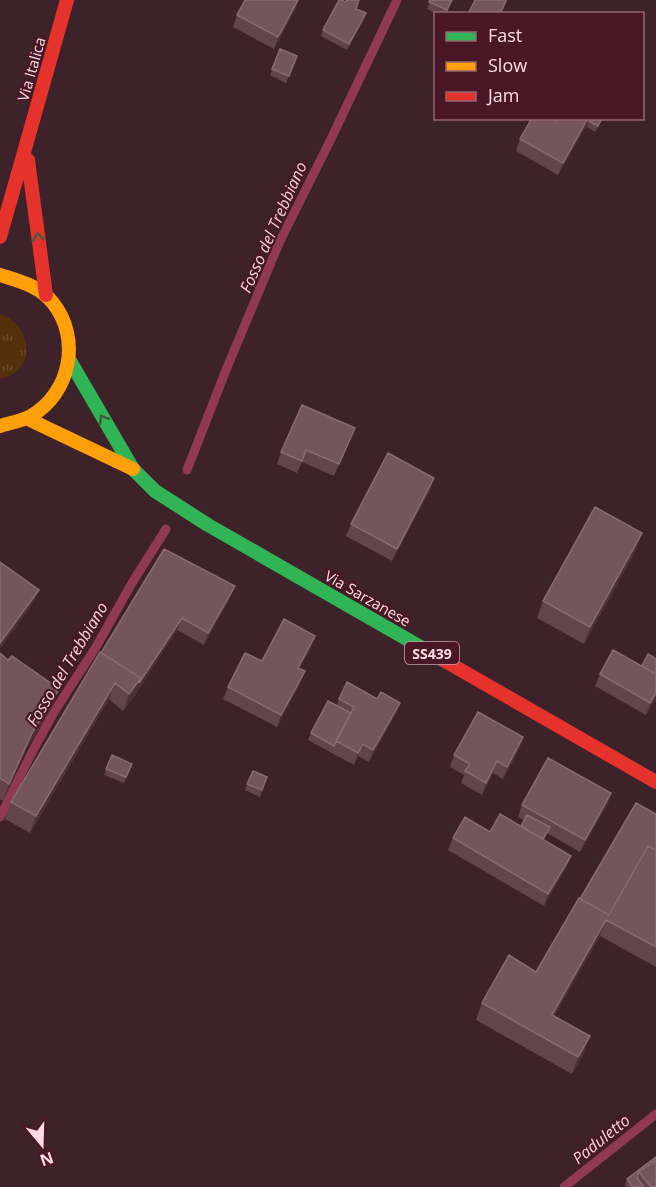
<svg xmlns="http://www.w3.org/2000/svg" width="656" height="1187" viewBox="0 0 656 1187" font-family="'Open Sans',sans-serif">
<defs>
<pattern id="grass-tufts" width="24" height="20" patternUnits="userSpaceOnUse" patternTransform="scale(1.5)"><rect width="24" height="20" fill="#54310b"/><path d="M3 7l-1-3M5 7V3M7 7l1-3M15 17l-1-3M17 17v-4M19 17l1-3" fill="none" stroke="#6e4e2e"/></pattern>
</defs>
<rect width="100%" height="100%" fill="#3e222a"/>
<path fill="url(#grass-tufts)" d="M0 314C34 326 36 372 0 379Z"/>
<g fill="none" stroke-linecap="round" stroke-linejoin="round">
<path stroke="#913953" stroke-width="9" d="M187 470 226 370 280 241 330 141 397 0
M0 817 31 754 54 712 96 647 132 583 166 529
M564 1187 656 1114"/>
<path stroke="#30b455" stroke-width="14" d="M70 361 133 469 155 491 208 525 445 661"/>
<path stroke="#ff9f0a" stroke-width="14" d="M0 275C19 281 40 286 53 303 81 338 71 393 31 416 22 421 10 423 0 426
M28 419 133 469"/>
<path stroke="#e5322d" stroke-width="14" d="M28 160 46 295
M0 237 67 0
M445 661 656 782"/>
</g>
<path fill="#63444d" d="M430 0H452L446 14H437L427 9Z
M297 6 274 49 233 27 237 15Z
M356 9 364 20 347 50 321 36 323 30Z
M280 49 297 56 286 83 270 75Z
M603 118 595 132 587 127 588 123 558 175 516 151 520 139 556 121Z
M355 428 334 476 302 462 297 473 277 464 281 452Z
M430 490 392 561 346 536 351 524Z
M636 550 584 644 537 618 543 601Z
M235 586 230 598 204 645 177 630 135 695 123 711 109 699 30 833 5 819 11 802 101 653Z
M311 648 299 668 305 671 300 683 277 727 223 699 228 687 262 661Z
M0 653 8 660 59 689 53 706 26 749 3 801 0 799Z
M600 674 656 698 646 715 595 686Z
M339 699H377L400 703 395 715 369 762 358 756 354 765 308 740 311 733 337 705Z
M523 737 519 749 503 779 493 773 482 795 461 783 464 775 450 767 454 755Z
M112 755 132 764 124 783 104 775Z
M253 771 267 777 260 797 245 790Z
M611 793 607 805 580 852 547 833 544 840 571 856 566 868 544 906 448 850 453 838 521 826 524 820 518 817 522 805Z
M656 814V967L600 936 554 1016 584 1053 572 1074 476 1020 482 1003 536 972 580 899Z
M656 1157V1187H626L625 1185 627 1179Z"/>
<path fill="#4d3038" d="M298 0H299L297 6 274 49 278 37Z
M366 13 364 20 347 50 349 44Z
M588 118H591L558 175 563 163Z
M434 478 430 490 392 561 397 549Z
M642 533 636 550 584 644 590 627Z
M235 586 230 598 204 645 208 633Z
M39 590 34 602 0 649V643Z
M182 618 177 630 135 695 123 711 129 694Z
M315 636 311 648 293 680 298 668Z
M305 671 300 683 277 727 281 715Z
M115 683 109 699 30 833 36 816Z
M59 689 53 706 26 749 3 801 9 784 32 733Z
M656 693V698L646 715 650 703Z
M400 703 395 715 369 762 373 750Z
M523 737 519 749 503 779 507 767Z
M363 744 358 756 354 765 358 753Z
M497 761 493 773 482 795 486 783Z
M611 793 607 805 580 852 585 840Z
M571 856 566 868 544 906 548 894Z
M606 920 600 936 546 1031 552 1015Z
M590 1036 584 1053 572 1074 578 1057Z"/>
<path fill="#74555d" stroke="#896a72" stroke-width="1.5" d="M245 0H298L278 37 237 15Z
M339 0H342L345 2 347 0H359L356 9 366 13 349 44 323 30Z
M430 0H452L447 10 429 2Z
M475 0H505L506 1 500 14H468Z
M280 49 297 56 289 76 272 69Z
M532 118H552L556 121 557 118H588L563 163 520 139Z
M590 118H602L598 126 589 121Z
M302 405 355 428 339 464 306 450 302 461 281 452Z
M388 453 434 478 397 549 351 524Z
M595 507 642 533 590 627 543 601Z
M164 549 235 586 208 633 182 618 139 683 141 678 101 653Z
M0 562 39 590 0 643Z
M284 619 315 636 298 668 305 671 281 715 228 687 245 653 262 661Z
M613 650 656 674V693L650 703 600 674Z
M100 652 141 678 129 694 115 683 36 816 11 802Z
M0 653 8 660 12 656 59 689 32 733 9 784 0 778Z
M648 654 656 659V674L642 666Z
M347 682 377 699 381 692 400 703 373 750 363 744 358 753 336 741 354 707 339 699Z
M328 701 351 713 334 746 311 733Z
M478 712 523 737 507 767 497 761 486 783 465 771 470 764 454 755Z
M112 755 132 764 126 777 106 769Z
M548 758 611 793 585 840 522 805Z
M253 771 267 777 262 790 247 784Z
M636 803 656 814V850L648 846 609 915 580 899Z
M500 814 571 856 548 894 453 838 465 817 490 832Z
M527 815 550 827 543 839 521 826Z
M648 846 656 850V947L606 920 552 1015 590 1036 578 1057 482 1003 509 955 536 972 579 898 609 915Z
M656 1157V1160L639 1172 637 1178 644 1187H633L627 1179Z
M656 1160V1187H651L639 1172Z"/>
<defs><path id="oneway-chevron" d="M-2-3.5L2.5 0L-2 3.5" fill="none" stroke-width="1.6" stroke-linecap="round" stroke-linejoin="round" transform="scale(1.5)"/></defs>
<g stroke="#3e5e3b">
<use href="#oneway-chevron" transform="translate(38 237) rotate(-97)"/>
<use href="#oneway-chevron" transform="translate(103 419) rotate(-120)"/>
</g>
<g text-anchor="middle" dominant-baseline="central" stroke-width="4.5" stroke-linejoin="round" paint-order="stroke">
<rect fill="#491726" stroke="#c8a1aa" stroke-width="1.5" x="405" y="642" width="54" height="22" rx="4.5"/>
<g font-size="14" font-weight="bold" fill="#ffdce3">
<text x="432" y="653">SS439</text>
</g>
<g font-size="15" fill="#ffdce3" stroke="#491726">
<text transform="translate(31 69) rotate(-74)">Via Italica</text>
<text transform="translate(368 598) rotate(30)">Via Sarzanese</text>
</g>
<g font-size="16" font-style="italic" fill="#f1d5da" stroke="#491726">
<text transform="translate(273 227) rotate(-66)">Fosso del Trebbiano</text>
<text transform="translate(67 664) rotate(-59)">Fosso del Trebbiano</text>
<text transform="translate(601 1139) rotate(-39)">Paduletto</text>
</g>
</g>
<rect x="434" y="12" width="210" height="108" fill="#491726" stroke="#926672" stroke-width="1.5"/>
<rect x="446" y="32" width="30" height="9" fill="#30b455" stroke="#926672" stroke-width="1.5"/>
<text x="488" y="42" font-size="18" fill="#ffdce3">Fast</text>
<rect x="446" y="62" width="30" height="9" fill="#ff9f0a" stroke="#926672" stroke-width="1.5"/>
<text x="488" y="72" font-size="18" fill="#ffdce3">Slow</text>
<rect x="446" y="92" width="30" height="9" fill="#e5322d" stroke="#926672" stroke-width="1.5"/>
<text x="488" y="102" font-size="18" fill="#ffdce3">Jam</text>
<g transform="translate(42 1145) rotate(161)" stroke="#491726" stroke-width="4.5" paint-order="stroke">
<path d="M0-4.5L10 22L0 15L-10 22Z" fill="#ffdce3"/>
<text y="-9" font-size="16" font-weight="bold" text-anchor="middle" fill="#ffdce3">N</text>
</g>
</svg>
